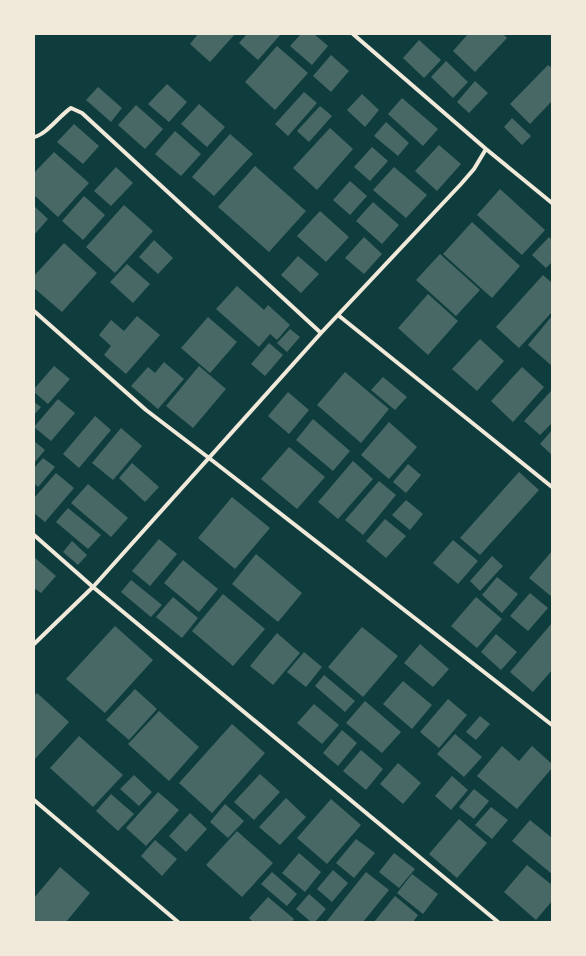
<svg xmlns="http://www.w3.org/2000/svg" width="586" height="956" viewBox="0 0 586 956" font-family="Inter,sans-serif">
<rect width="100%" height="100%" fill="#0f3d3e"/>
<path fill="#486865" d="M198 34H235L210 62 190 44Z
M247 34H281L258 60 239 43Z
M301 34H314L328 46 312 65 290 46Z
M468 34H503L507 38 475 72 453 51Z
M419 40 441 60 424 78 403 58Z
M277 46 308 73 275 110 245 82Z
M331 55 349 71 331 92 313 76Z
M446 61 468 82 453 98 431 77Z
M548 65 552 68V101L530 124 510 104Z
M475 81 488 93 469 113 457 102Z
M167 84 187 102 169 122 148 104Z
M98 87 122 108 111 122 86 100Z
M304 92 317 103 288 136 275 124Z
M362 94 379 110 365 127 347 110Z
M402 98 438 129 423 146 388 114Z
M199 104 225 127 207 147 181 124Z
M136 105 163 129 145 149 118 125Z
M320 106 332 116 309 142 297 131Z
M512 118 531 136 522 145 504 127Z
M386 122 409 143 398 156 374 136Z
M74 124 99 146 83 164 57 142Z
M330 128 353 149 317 190 293 168Z
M175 131 201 154 181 176 155 154Z
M230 134 253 154 214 196 192 177Z
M439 145 461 164 437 191 415 171Z
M372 147 388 161 370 181 354 167Z
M54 152 89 183 58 217 34 195V173Z
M255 166 306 211 269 252 218 207Z
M116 167 133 183 111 206 94 191Z
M394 167 427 195 406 218 373 190Z
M350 181 367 196 350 215 333 200Z
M500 189 545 230 522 255 477 215Z
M84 196 105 215 83 240 62 221Z
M373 202 399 225 382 244 356 221Z
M124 205 153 231 115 273 86 247Z
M34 206 48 219 34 235Z
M320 211 349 237 326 262 297 236Z
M472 222 520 266 492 298 443 254Z
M364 237 382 254 364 274 345 258Z
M549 237 552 240V262L546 268 532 255Z
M154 240 173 258 158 274 139 257Z
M64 243 97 273 62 312 34 288V276Z
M440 254 480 290 456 316 416 280Z
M298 256 319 274 301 293 281 275Z
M127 264 150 284 133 303 110 282Z
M543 275 552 283V312L519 348 496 327Z
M237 286 264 310 268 305 290 325 277 340 270 334 259 347 216 309Z
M428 294 458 321 428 355 398 328Z
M137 316 160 335 126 374 104 355 111 346 99 335 111 320 124 331Z
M552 316V366L528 345Z
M208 317 237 342 210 373 181 348Z
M290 329 300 337 287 352 277 343Z
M480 339 504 361 477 391 452 369Z
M269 343 283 355 265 376 251 364Z
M164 362 184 379 158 409 131 386 148 367 155 373Z
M54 366 70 379 48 404 34 392V389Z
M199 366 226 389 193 428 166 406Z
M522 367 544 387 513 422 491 401Z
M345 372 389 409 361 443 317 405Z
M383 377 407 397 395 410 371 390Z
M551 391 552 423 540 435 524 421Z
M288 392 309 410 289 434 268 416Z
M58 399 75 413 51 441 34 427Z
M34 402 41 407 34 415Z
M95 416 111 430 79 468 63 454Z
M313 419 350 451 333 471 296 440Z
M389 422 417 447 389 479 361 455Z
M121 428 142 446 113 480 92 463Z
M552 430V455L540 444Z
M34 441 45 450 34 463Z
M289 447 325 477 297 509 261 479Z
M43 458 55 467 38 487 34 483V468Z
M353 461 373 479 338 519 318 502Z
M132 463 159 487 145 502 119 478Z
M408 464 421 475 406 493 393 482Z
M519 472 539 490 480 555 460 538Z
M56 473 74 488 45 522 34 513V498Z
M379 481 396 495 363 535 345 520Z
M88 484 128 518 111 537 71 503Z
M232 497 270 528 235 569 198 538Z
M406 500 423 514 410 530 392 515Z
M68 508 101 535 88 549 56 522Z
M385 519 406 536 386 558 366 541Z
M159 539 177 554 150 586 132 571Z
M453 540 478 561 458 584 433 563Z
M72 541 87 555 78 565 63 552Z
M552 551V597L529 578Z
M256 554 302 593 278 622 232 584Z
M492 556 503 566 480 591 470 581Z
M34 557 56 576 41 593 34 588Z
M183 560 218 589 199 612 164 583Z
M497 577 518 594 502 613 482 595Z
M131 580 162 605 151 617 121 592Z
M530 593 548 608 528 631 510 616Z
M223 594 265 629 233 666 192 631Z
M173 597 198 618 182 638 156 617Z
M476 597 502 619 477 648 451 626Z
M552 623V670L533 692 510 672Z
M115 626 153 660 105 713 66 679Z
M362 627 398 656 363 697 328 667Z
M277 633 300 653 273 685 250 666Z
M496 634 517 652 501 670 481 652Z
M420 644 449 669 433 687 404 663Z
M304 652 322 667 306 687 287 672Z
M324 675 355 701 345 712 315 686Z
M403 681 432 705 412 729 383 704Z
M135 689 157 709 129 740 106 720Z
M37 693 69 722 34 760V696Z
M448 699 467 715 439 748 420 732Z
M365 701 401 732 382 753 346 723Z
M314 704 339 725 322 744 297 723Z
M159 711 199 747 169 781 128 744Z
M480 716 490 724 476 740 466 732Z
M232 724 265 753 212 813 179 783Z
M342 730 357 743 338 766 323 753Z
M455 734 482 757 464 777 437 754Z
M79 736 123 775 93 807 50 768Z
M502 746 519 761 532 746 552 764V768L517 809 477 776Z
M361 750 383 769 366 790 343 771Z
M398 763 421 783 403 804 380 784Z
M260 774 280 792 254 820 234 802Z
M134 775 152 792 139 806 120 789Z
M452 776 468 790 451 810 435 796Z
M474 789 489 801 474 819 459 807Z
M158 792 179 810 146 846 126 828Z
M111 794 134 814 118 831 96 811Z
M286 798 306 817 280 845 259 827Z
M331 799 361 825 327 864 297 838Z
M225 804 244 821 228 838 210 822Z
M491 807 508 820 492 839 475 825Z
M190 813 207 829 186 852 169 836Z
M459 819 487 843 457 878 429 854Z
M530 820 552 838V874L512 841Z
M237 831 273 863 242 897 206 865Z
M356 839 375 853 354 878 336 863Z
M155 840 177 859 162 876 141 856Z
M299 853 321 872 305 892 282 873Z
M394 853 415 869 399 888 379 872Z
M527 865 552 885V901L536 920 504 892Z
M60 867 90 893 66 922H34V898Z
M333 870 348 883 332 902 317 889Z
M272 872 297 894 287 906 261 884Z
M366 872 389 890 363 922H326Z
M412 874 438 894 423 914 397 893Z
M309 894 326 909 315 922H311L296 909Z
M395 896 418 915 413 922H374Z
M268 897 294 919 292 922H253L249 918Z"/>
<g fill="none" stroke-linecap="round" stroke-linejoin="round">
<path stroke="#f1e9da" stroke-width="4" d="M353 34 486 149 552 203
M34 137C47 134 59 116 71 108L82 113 321 333
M34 311 146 410 209 458 552 725
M338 315 552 487
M34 535 93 587 498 922
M34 644 93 587 321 333 461 184 474 169 486 149
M34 800 178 922"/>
</g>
<rect width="586" height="956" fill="none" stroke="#f1e9da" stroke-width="70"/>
</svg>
